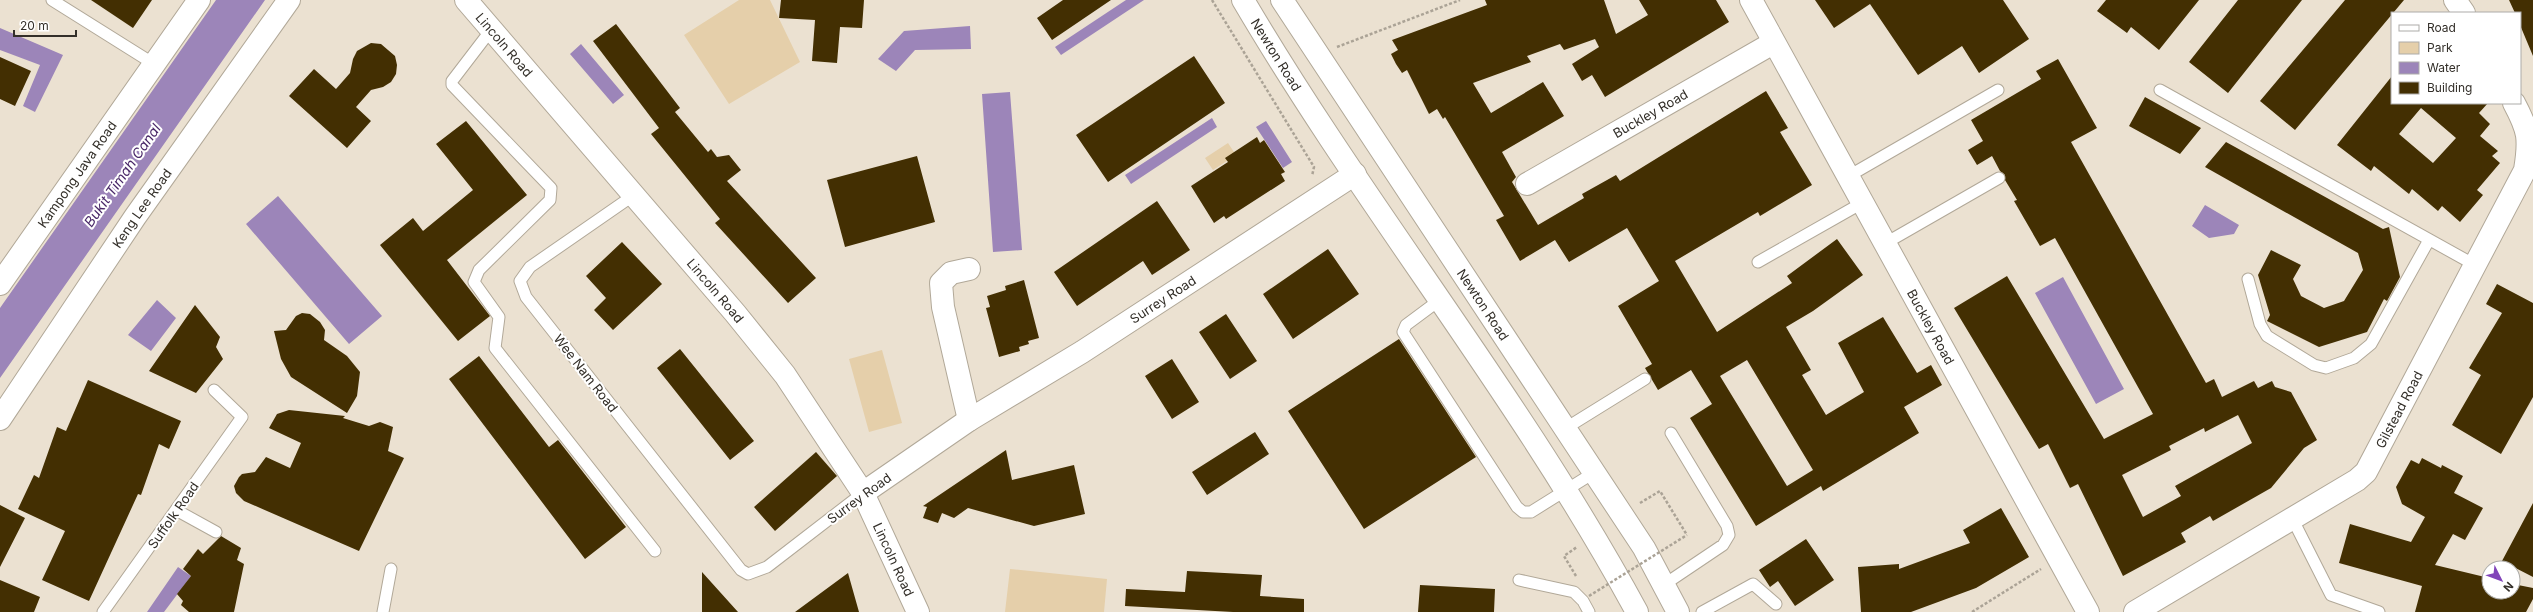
<svg xmlns="http://www.w3.org/2000/svg" width="2533" height="612" viewBox="0 0 2533 612" font-family="Inter,sans-serif">
<rect width="100%" height="100%" fill="#ebe1d1"/>
<path fill="#e5cfaa" d="M739 0H770L800 62 729 104 684 35Z
M1228 143 1236 155 1213 170 1205 158Z
M882 350 902 423 869 432 849 359Z
M1010 569 1107 579 1104 612H1005Z"/>
<path fill="#9c85b9" d="M216 0H265L0 378V308Z
M1126 0H1144L1061 55 1055 47Z
M970 26 971 49 915 50 896 71 878 59 904 31Z
M0 28 63 55 35 112 23 106 40 65 0 50Z
M581 44 624 95 613 104 570 54Z
M1010 92 1022 250 993 252 982 94Z
M1212 118 1217 127 1131 184 1125 175Z
M1266 121 1292 162 1283 168 1256 127Z
M278 196 382 316 349 344 246 224Z
M2205 205 2239 225 2234 234 2209 238 2192 226Z
M2063 277 2124 389 2096 404 2035 293Z
M157 300 176 318 151 351 128 335Z
M178 567 191 576 164 612H147Z"/>
<path fill="#432f02" fill-rule="evenodd" d="M91 0H152L133 28Z
M781 0H864L862 28 840 27 837 63 812 61 815 20 779 18Z
M1063 0H1111L1052 40 1037 18Z
M1485 0H1604L1616 34 1648 15 1639 0H1716L1729 22 1605 97 1592 75 1582 81 1572 64 1599 47 1595 39 1564 50 1560 44 1527 56 1531 62 1473 83 1491 113 1543 82 1564 116 1502 152 1516 177 1512 182 1538 225 1584 198 1582 194 1616 175 1620 181 1766 91 1788 128 1780 132 1812 185 1760 216 1758 212 1675 261 1717 332 1792 283 1787 276 1837 239 1863 275 1813 311 1786 327 1811 370 1802 375 1826 415 1864 392 1838 343 1883 317 1917 373 1931 365 1942 385 1904 407 1919 433 1823 491 1821 486 1756 526 1690 418 1712 404 1691 370 1658 390 1645 368 1652 364 1618 306 1659 281 1627 228 1569 262 1555 240 1520 261 1496 220 1504 216 1445 117 1443 119 1437 109 1429 114 1407 70 1402 73 1396 64 1391 54 1398 50 1392 40 1487 5ZM1747 360 1813 470 1787 486 1720 376Z
M1815 0H2003L2029 39 1979 73 1962 46 1918 75 1870 4 1834 28Z
M2106 0H2199L2159 50 2131 27 2127 33 2097 11Z
M2238 0H2302L2228 93 2189 62Z
M2345 0H2404L2295 130 2260 101Z
M2509 0H2533V56L2520 25V13H2515Z
M616 24 680 108 675 112 708 152 711 149 717 157 729 155 741 170 727 181 816 278 788 303 715 223 720 219 651 134 659 128 593 41Z
M371 43 381 44 395 56 397 65 396 74 391 82 383 87 371 90 356 107 371 121 347 148 289 96 314 69 336 89 350 73 353 59 357 51Z
M1194 56 1225 103 1108 182 1076 135Z
M0 57 31 71 15 106 0 99Z
M2058 59 2097 128 2071 142 2206 383 2214 379 2222 397 2254 381 2258 388 2272 381 2275 387 2291 392 2317 440 2304 448 2271 488 2213 521 2210 516 2181 533 2186 542 2123 576 2078 484 2070 488 2048 444 2039 449 1954 308 2007 276 2104 439 2153 414 2055 238 2040 246 2014 201 2017 200 2005 180V175L2000 171 1992 156 1977 165 1968 150 1983 141 1971 120 2041 79 2036 71ZM2238 415 2252 443 2175 486 2181 496 2143 517 2122 475 2171 450 2169 446 2204 428 2205 432Z
M2392 76V103H2488L2479 113 2490 124 2480 136 2498 151 2492 156 2500 163 2477 190 2483 195 2460 222 2442 206 2438 211 2412 189 2409 194 2374 166 2371 171 2337 145ZM2421 108 2456 138 2433 163 2399 134Z
M2145 97 2201 128 2180 154 2129 126Z
M466 121 527 195 447 260 490 316 458 341 380 245 413 218 423 231 473 190 436 144Z
M1257 137 1260 143 1264 140 1285 172 1281 174 1285 181 1226 219 1224 216 1214 223 1191 186 1228 162 1225 158Z
M2226 142 2383 229 2389 227 2400 277 2387 301 2384 299 2367 332 2319 347 2267 321 2270 315 2258 275 2271 250 2301 265 2293 279 2301 296 2324 308 2344 301 2363 270 2358 253 2205 167Z
M917 156 935 222 845 247 827 180Z
M1157 201 1190 250 1152 275 1143 261 1077 306 1054 272Z
M622 242 662 284 613 330 594 310 606 298 586 276Z
M1328 249 1359 294 1293 339 1263 294Z
M1024 280 1039 338 1028 341 1029 344 1019 347 1020 351 999 357 986 308 990 307 987 296 1006 290 1005 286Z
M2497 284 2533 303V397L2501 454 2452 425 2481 375 2469 368 2502 313 2486 304Z
M195 305 220 337 216 347 223 359 196 393 149 371Z
M302 313 310 314 320 322 325 330 324 340 347 356 360 372 357 396 347 413 291 377 281 359 274 331 286 330 296 316Z
M1226 314 1257 361 1230 379 1199 332Z
M1399 339 1476 457 1364 529 1288 411Z
M680 349 754 441 730 460 657 368Z
M479 356 549 447 558 440 626 527 585 559 449 379Z
M1172 359 1199 402 1172 419 1145 376Z
M88 380 181 421 169 449 159 444 141 495 138 494 89 601 42 580 65 531 18 509 34 475 39 478 57 427 66 431Z
M289 410 345 416 343 418 369 426 380 422 393 427 388 451 404 458 359 551 244 501 236 493 234 486 239 477 242 474 255 472 266 457 290 468 301 443 269 428 277 414Z
M1255 432 1269 454 1207 495 1192 472Z
M1006 450 1012 480 1074 465 1085 514 1034 526 968 508 954 518 942 513 938 523 923 518 927 507 923 506Z
M816 452 837 476 775 531 754 507Z
M2422 458 2441 468 2442 465 2463 476 2454 493 2483 508 2465 540 2453 534 2435 565 2489 578V592H2513V584L2533 588V599L2526 612H2415L2422 586 2339 563 2350 524 2411 542 2425 517 2402 504 2396 487 2411 460 2419 464Z
M2533 503V577L2502 561Z
M0 505 25 518 0 567Z
M2001 508 2029 557 1976 588 1911 612H1861L1858 567 1899 564V569L1970 543 1963 530Z
M221 536 241 548 237 560 244 564 234 612H189L181 605 183 601 177 594 191 576 183 569 198 549 203 554Z
M1806 539 1834 580 1795 606 1778 581 1770 587 1759 570Z
M1187 571 1262 575 1260 596 1304 599V612H1233L1125 606 1126 589 1185 592Z
M702 572 738 612H702Z
M848 573 859 612H795Z
M0 580 40 597 34 612H0Z
M1420 585 1495 589 1494 612H1418Z"/>
<g fill="none" stroke-linecap="round" stroke-linejoin="round">
<defs>
<path id="service" d="M52 0 154 64
M491 30 452 81V85L551 188 550 200 479 270 474 282 499 317 495 348 655 551
M2160 90 2475 265
M1847 177 1998 90
M634 195 530 267 520 281 526 297 741 570 748 574 767 567 863 493
M1884 244 1999 178
M1758 262 1862 203
M2248 279 2260 324 2267 336 2314 365 2326 368 2354 358 2371 344 2429 240
M1441 299 1406 325 1403 332 1517 507 1523 512H1531L1595 472
M1566 428 1645 379
M176 510 216 532
M2292 518 2331 595 2379 612
M1519 580 1574 592 1583 601 1589 612
M1665 584 1723 545 1729 535 1727 526 1671 433
M103 612 242 417 214 390
M383 612 391 569
M1702 612 1753 584 1776 604"/>
<g id="minor">
<path id="s1" d="M466 0 735 313 785 375 863 493 918 612"/>
<path id="s2" d="M1751 0 2088 612"/>
<path d="M2455 0 2464 13"/>
<path id="s3" d="M1527 184 1773 43"/>
<path d="M969 420 943 307 941 283 951 273 969 269"/>
<path id="s4" d="M863 493 969 420 1082 352 1355 174"/>
<path id="s5" d="M2135 612 2357 480 2366 472 2525 170C2530 139 2529 131 2514 103"/>
</g>
<g id="tertiary">
<path id="s6" d="M0 284 199 0"/>
<path id="s7" d="M0 419 135 217 289 0"/>
</g>
<g id="primary">
<path id="s8" d="M1243 0C1366 209 1521 398 1637 612"/>
<path id="s9" d="M1282 0 1644 548 1678 612"/>
</g>
</defs>
<use href="#service" stroke="#b1a898" stroke-width="13"/>
<use href="#minor" stroke="#b1a898" stroke-width="24"/>
<use href="#tertiary" stroke="#b1a898" stroke-width="24"/>
<use href="#primary" stroke="#b1a898" stroke-width="24"/>
<path stroke="#aba396" stroke-width="2.5" stroke-dasharray="3 2" stroke-linecap="butt" d="M1212 0 1314 167 1312 176
M1337 47 1460 0
M1640 503 1660 491 1687 535
M1576 576 1564 556 1577 547
M1972 612 2041 569"/>
<use href="#service" stroke="#fff" stroke-width="11"/>
<use href="#minor" stroke="#fff" stroke-width="22"/>
<use href="#tertiary" stroke="#fff" stroke-width="22"/>
<use href="#primary" stroke="#fff" stroke-width="22"/>
<path stroke="#aba396" stroke-width="2.5" stroke-dasharray="3 2" stroke-linecap="butt" d="M1589 596 1687 535"/>
</g>
<g text-anchor="middle" dominant-baseline="central" stroke-width="4" stroke-linejoin="round" paint-order="stroke">
<g font-size="13" fill="#332f29" stroke="#fff">
<text stroke="none"><textPath href="#s1" startOffset="59">Lincoln Road</textPath></text>
<text stroke="none"><textPath href="#s8" startOffset="64">Newton Road</textPath></text>
<text stroke="none"><textPath href="#s3" startOffset="142">Buckley Road</textPath></text>
<text stroke="none"><textPath href="#s6" startOffset="134">Kampong Java Road</textPath></text>
<text stroke="none"><textPath href="#s7" startOffset="254">Keng Lee Road</textPath></text>
<text stroke="none"><textPath href="#s1" startOffset="383">Lincoln Road</textPath></text>
<text stroke="none"><textPath href="#s4" startOffset="357">Surrey Road</textPath></text>
<text stroke="none"><textPath href="#s9" startOffset="365">Newton Road</textPath></text>
<text stroke="none"><textPath href="#s2" startOffset="373">Buckley Road</textPath></text>
<text transform="translate(586 373) rotate(52)">Wee Nam Road</text>
<text stroke="none"><textPath href="#s5" startOffset="341">Gilstead Road</textPath></text>
<text transform="translate(859 498) rotate(-36)">Surrey Road</text>
<text transform="translate(173 515) rotate(-55)">Suffolk Road</text>
<text stroke="none"><textPath href="#s1" startOffset="707">Lincoln Road</textPath></text>
</g>
<g font-size="14" font-style="italic" fill="#492868" stroke="#fff">
<text transform="translate(122 175) rotate(-55)">Bukit Timah Canal</text>
</g>
</g>
<rect x="2391" y="12" width="130" height="92" fill="#ffffff" stroke="#adaca9"/>
<rect x="2399" y="25" width="20" height="6" fill="#ffffff" stroke="#adaca9"/>
<text x="2427" y="32" font-size="12" fill="#332f29">Road</text>
<rect x="2399" y="42" width="20" height="12" fill="#e5cfaa" stroke="#adaca9"/>
<text x="2427" y="52" font-size="12" fill="#332f29">Park</text>
<rect x="2399" y="62" width="20" height="12" fill="#9c85b9" stroke="#adaca9"/>
<text x="2427" y="72" font-size="12" fill="#332f29">Water</text>
<rect x="2399" y="82" width="20" height="12" fill="#432f02" stroke="#adaca9"/>
<text x="2427" y="92" font-size="12" fill="#332f29">Building</text>
<g transform="translate(2501 580) rotate(132)"><circle r="19" fill="#ffffff" stroke="#adaca9"/>
<path d="M0-3L7 15L0 10L-7 15Z" fill="#8144b9"/>
<text y="-6" font-size="11" font-weight="bold" text-anchor="middle" fill="#332f29">N</text>
</g>
<path d="M14 30v6h62v-6" fill="none" stroke="#332f29" stroke-width="2"/>
<text x="20" y="30" font-size="12" fill="#332f29" stroke="#ffffff" stroke-width="3" paint-order="stroke">20 m</text>
</svg>
